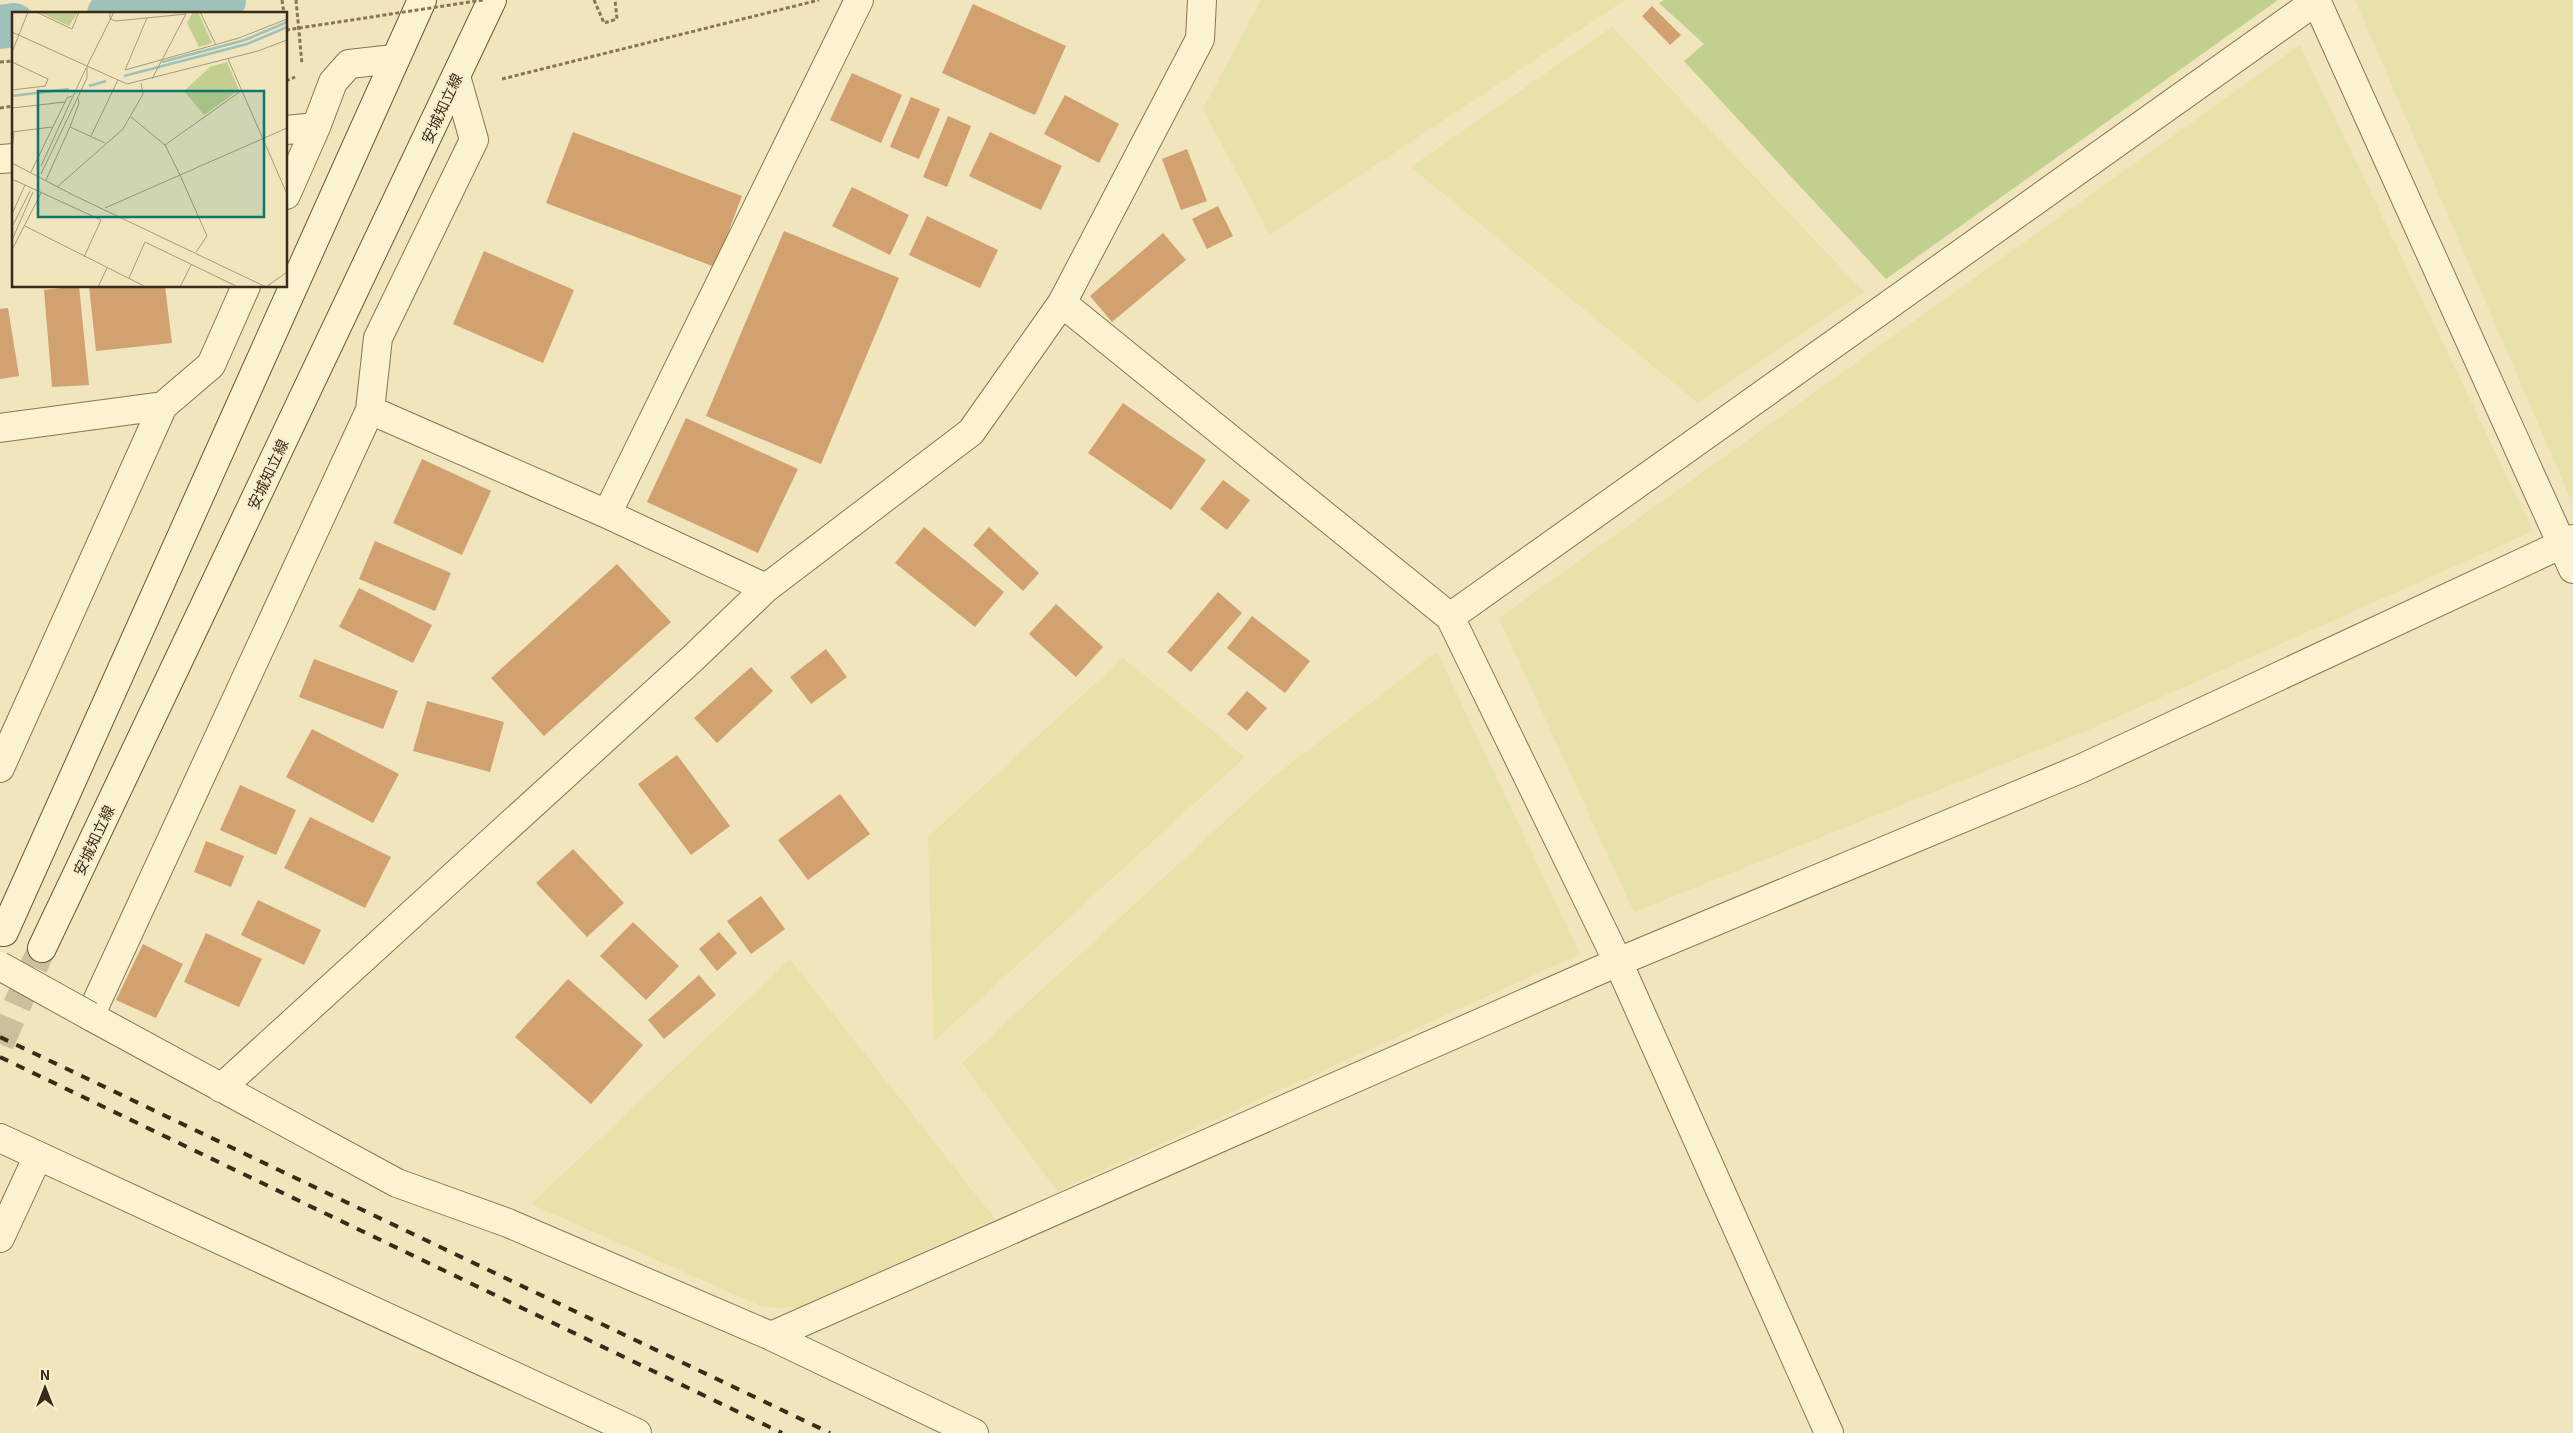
<svg xmlns="http://www.w3.org/2000/svg" width="2573" height="1433" viewBox="0 0 2573 1433" font-family="Georgia,'Noto Sans JP',serif">
<rect width="100%" height="100%" fill="#f0e5bc"/>
<path fill="#e6e2a9" d="M1261 0H1625L1270 235 1203 109Z
M2355 0H2573L2572 502Z
M1612 27 1864 292 1698 403 1411 167Z
M2300 45 2533 531 2090 729 1634 912 1499 618Z
M1437 652 1580 954 1057 1191 962 1063 1272 778Z
M1123 658 1245 757 934 1041 928 837Z
M790 959 995 1219 798 1308 763 1307 531 1204Z"/>
<path fill="#c1cf8f" d="M1664 0H2278L1886 279 1684 61 1704 44 1659 3Z"/>
<g fill="none" stroke-linecap="round" stroke-linejoin="round">
<path stroke="#a0c1ba" stroke-width="44" d="M109 14 224 0
M0 27 14 25"/>
</g>
<path fill="#d1a16f" d="M973 4 1066 46 1035 115 942 73Z
M1652 6 1681 35 1670 45 1642 16Z
M852 73 902 95 881 143 830 120Z
M1065 95 1119 124 1099 163 1044 134Z
M911 97 940 109 919 159 890 147Z
M948 116 971 126 947 187 923 177Z
M573 132 742 196 715 267 546 203Z
M990 132 1062 166 1041 210 969 176Z
M1187 149 1207 201 1181 210 1162 159Z
M852 187 909 215 890 255 832 226Z
M1218 206 1233 236 1207 249 1192 219Z
M927 216 998 250 980 288 909 255Z
M784 231 899 278 821 464 706 416Z
M1163 233 1186 260 1112 322 1090 296Z
M484 251 574 290 543 363 453 324Z
M79 286 89 385 52 387 44 290Z
M89 286H165L172 343 96 351Z
M8 308 19 376 0 379V309Z
M1123 403 1206 460 1171 510 1088 453Z
M686 418 798 469 758 553 647 502Z
M422 459 491 491 462 555 393 523Z
M1223 480 1250 500 1227 530 1200 509Z
M924 527 1004 592 975 627 895 563Z
M989 527 1039 573 1023 591 973 545Z
M375 541 451 573 435 611 359 579Z
M617 564 671 622 544 736 491 678Z
M359 588 432 625 413 663 339 627Z
M1218 592 1242 613 1191 672 1167 652Z
M1056 604 1103 647 1076 677 1029 634Z
M1252 616 1310 661 1285 693 1227 648Z
M826 649 847 677 811 704 790 677Z
M314 659 398 691 383 729 299 697Z
M751 667 773 691 717 743 694 718Z
M1247 691 1267 708 1247 731 1227 714Z
M427 701 504 722 490 772 413 751Z
M312 729 399 774 373 823 286 777Z
M677 755 730 826 691 855 638 784Z
M240 785 296 810 276 855 220 830Z
M840 794 870 834 808 880 778 840Z
M310 817 391 857 365 908 284 868Z
M206 841 244 856 231 887 194 872Z
M573 849 624 903 587 937 536 883Z
M761 896 785 929 751 954 727 921Z
M258 900 321 930 304 965 241 935Z
M633 922 679 966 646 1000 600 956Z
M719 932 737 953 717 971 699 949Z
M206 933 262 959 239 1007 184 982Z
M143 944 183 964 156 1018 116 1000Z
M699 975 716 995 664 1039 648 1020Z
M568 979 643 1045 591 1104 515 1037Z"/>
<g fill="none" stroke-linecap="round" stroke-linejoin="round">
<path stroke="#cbc09c" stroke-width="28" stroke-dasharray="28 14" stroke-linecap="butt" d="M0 1044 42 948"/>
<defs>
<path id="street" d="M2316 0 2573 569
M456 76 474 140 378 338 370 410 90 1016 397 1183 508 1223 771 1336 974 1433
M286 130 316 127
M0 159 14 158
M286 195 316 127 333 82 349 64 394 59
M1062 303 1450 617 1618 962 1829 1433
M370 410 607 514 766 588
M0 428 163 406
M607 514 859 0
M1450 617 2316 1
M0 768 163 406 211 365 246 286
M221 1088 692 659 766 588 971 432 1062 303 1200 39 1202 0
M0 1138 637 1433
M0 1238 38 1156
M771 1336 1618 962 2080 769 2573 539"/>
<path id="secondary" d="M4 932 422 0
M42 948 492 0"/>
</defs>
<use href="#street" stroke="#897554" stroke-width="30"/>
<use href="#secondary" stroke="#6a5638" stroke-width="30"/>
<path stroke="#897554" stroke-width="3" stroke-dasharray="4 2.5" stroke-linecap="butt" d="M282 0 284 14
M296 0 302 64
M594 0 604 23 617 19 615 0
M286 28V30
M0 62 14 61
M502 79 819 0
M286 81 295 77
M0 108 14 106"/>
<use href="#street" stroke="#fbf2cf" stroke-width="28"/>
<use href="#secondary" stroke="#fbf2cf" stroke-width="28"/>
<path stroke="#372b1a" stroke-width="4" stroke-dasharray="9 9" stroke-linecap="butt" d="M0 1037 830 1433
M0 1057 782 1433"/>
<defs>
<path id="street-bridge" d="M0 966 90 1016"/>
</defs>
<use href="#street-bridge" stroke="#897554" stroke-width="30" stroke-linecap="butt"/>
<path stroke="#897554" stroke-width="3" stroke-dasharray="4 2.5" stroke-linecap="butt" d="M286 30 483 0"/>
<use href="#street-bridge" stroke="#fbf2cf" stroke-width="28"/>
</g>
<g text-anchor="middle" dominant-baseline="central" stroke-width="4" stroke-linejoin="round" paint-order="stroke">
<g font-size="15" fill="#372b1a" stroke="#f7efcc">
<text transform="translate(441 108) rotate(-65)">安城知立線</text>
<text transform="translate(267 474) rotate(-65)">安城知立線</text>
<text transform="translate(93 840) rotate(-65)">安城知立線</text>
</g>
</g>
<g transform="translate(12 12)">
<rect width="275" height="275" fill="#f0e5bc"/>
<path d="M27 0H66L57 14ZM181 0H186L200 31 187 35 175 11ZM215 50 227 78 192 103 172 79 198 55Z" fill="#c1cf8f"/>
<path fill="none" stroke="#a0c1ba" stroke-width="2.5" d="M150 50 233 28 275 10M112 64 235 32 275 15M77 74 94 69M0 84 57 77"/>
<path fill="none" stroke="#a69b7b" stroke-width="1" d="M24 0 60 17 67 0M98 0V7L104 9 174 2M102 0 75 54 115 72 246 39 275 28M188 0 204 33M135 6 113 58 227 26 275 7M0 20 75 54M0 40 16 0M216 47 275 182M0 50 36 67 33 74 0 78M140 67 174 2M0 96 53 90M119 105 153 133 168 163 195 224 184 240M58 115 93 131M0 120 40 115M79 124 106 68M153 133 229 79M0 137 2 120M0 151 61 183 254 275M29 154 74 56M19 160 55 86 60 84M29 162 75 66V54M0 167 89 208 72 245M34 168 58 115 67 91 66 86M45 175 111 117 131 82 129 71M93 196 275 116M0 202 13 173M13 214 134 275M0 215 18 179M0 228 21 180M0 238 29 181M117 266 133 230 226 275M86 275 95 256M168 275 179 253M254 275 275 260"/>
<path fill="#0f766e" fill-opacity="0.15" stroke="#0f766e" stroke-width="2.5" d="M26 79H252V205H26Z"/>
<rect width="275" height="275" fill="none" stroke="#372b1a" stroke-width="2.5"/>
</g>
<g transform="translate(45 1388)" stroke="#f7efcc" stroke-width="4" paint-order="stroke">
<path d="M0-4L9 19L0 12L-9 19Z" fill="#372b1a"/>
<text y="-8" font-size="14" font-weight="bold" text-anchor="middle" fill="#372b1a">N</text>
</g>
</svg>
